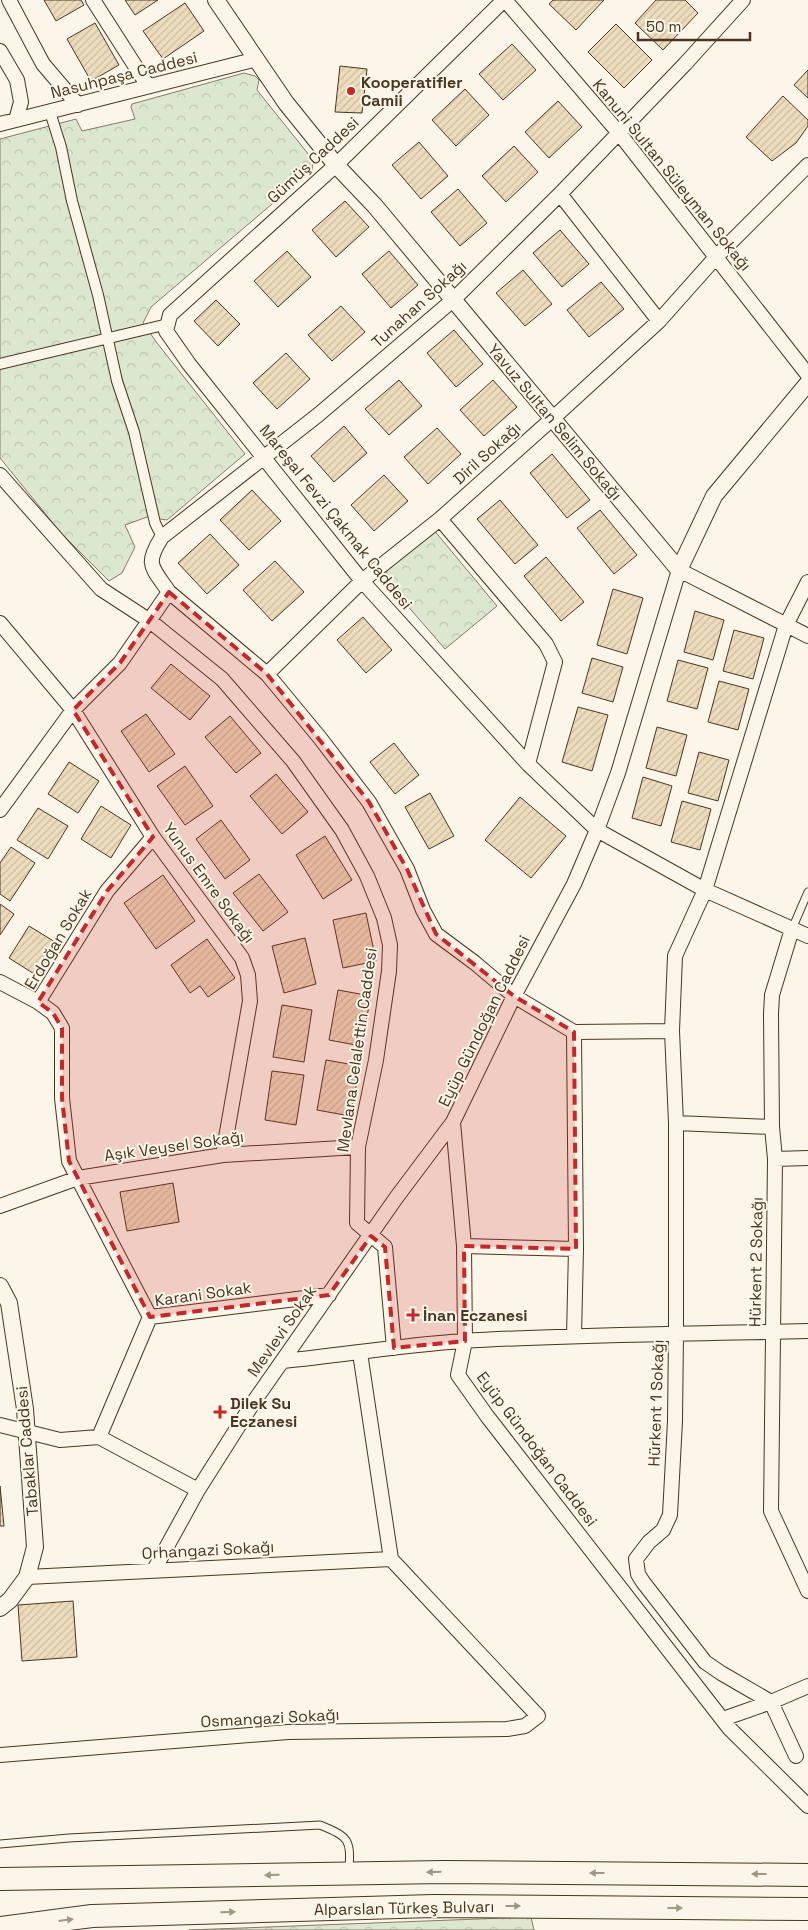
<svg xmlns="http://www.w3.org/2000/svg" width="808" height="1930" viewBox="0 0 808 1930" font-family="'Space Grotesk',sans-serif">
<defs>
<pattern id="park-crowns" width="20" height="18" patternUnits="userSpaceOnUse" patternTransform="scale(1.25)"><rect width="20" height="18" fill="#dce7d0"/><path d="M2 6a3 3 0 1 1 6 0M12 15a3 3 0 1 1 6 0" fill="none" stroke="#bec7b2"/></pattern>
<pattern id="building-hatch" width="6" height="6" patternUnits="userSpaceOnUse" patternTransform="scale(1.25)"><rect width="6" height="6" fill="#ecdcbc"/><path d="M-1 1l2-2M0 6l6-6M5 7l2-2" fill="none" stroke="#ccbda1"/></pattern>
</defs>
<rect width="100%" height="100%" fill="#fbf6e9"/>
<path fill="url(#park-crowns)" stroke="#887966" d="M244 73 255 76 259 80 257 90 313 160 312 170 151 307 143 323 157 343 245 454 167 520 147 517 125 525 135 547 122 573 109 581 61 533 0 458V139L76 119 82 131 135 119 131 107 132 104Z
M433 529 497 606 445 649 386 581 387 570Z
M531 1917 534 1930H189Z"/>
<path fill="url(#building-hatch)" stroke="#4a3520" d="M44 0H81L84 5 56 21Z
M125 0H158L135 15Z
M553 0H604L576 30 549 4Z
M656 0H685L698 13 663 50 635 23Z
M185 3 204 31 163 59 143 31Z
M95 23 119 65 91 81 67 39Z
M616 24 652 60 624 88 588 52Z
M512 44 536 70 503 100 479 74Z
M340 66 367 69 362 113 335 112Z
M808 70V98L794 85Z
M465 89 489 115 456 146 432 120Z
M783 96 808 120V126L796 143 772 161 746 137Z
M558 101 582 127 549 158 525 132Z
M419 142 448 176 421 199 392 165Z
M514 146 538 172 506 202 482 176Z
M458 189 487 223 460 246 431 212Z
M345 201 369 227 336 257 312 230Z
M560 230 589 264 562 287 533 253Z
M287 251 311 277 278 307 254 281Z
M389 251 418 285 391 308 362 274Z
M523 270 552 304 525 326 496 293Z
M601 282 624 309 589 337 567 310Z
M216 300 240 324 218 346 194 321Z
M341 306 365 332 332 361 308 335Z
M454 330 483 364 456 387 427 353Z
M286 353 310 379 277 409 253 383Z
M399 380 422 406 389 435 365 409Z
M493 380 517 407 484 436 460 410Z
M344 426 367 453 334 482 311 456Z
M437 428 461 454 428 484 404 457Z
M552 454 590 500 567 518 530 473Z
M384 475 408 501 374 531 351 505Z
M252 490 281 521 249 550 220 520Z
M500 500 538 545 515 564 477 519Z
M600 510 637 555 614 574 577 528Z
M210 534 239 565 207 594 178 563Z
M546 557 584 602 561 621 524 576Z
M275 561 304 592 272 621 243 590Z
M613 589 643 598 627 654 597 645Z
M695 611 724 620 713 660 684 652Z
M363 617 392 650 366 673 337 640Z
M734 630 764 638 753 679 723 671Z
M592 658 623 667 613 702 582 693Z
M678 660 708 668 697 709 667 701Z
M171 664 210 696 190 720 151 688Z
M719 681 749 689 738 730 708 722Z
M578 707 608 715 592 771 562 762Z
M146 714 175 754 149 772 121 731Z
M230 716 261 753 236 773 205 737Z
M657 727 687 735 676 776 646 768Z
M394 743 419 775 395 794 370 762Z
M699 752 729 760 718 801 688 793Z
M69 762 99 781 78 813 48 794Z
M185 766 213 806 185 825 157 786Z
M276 774 308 812 282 834 250 796Z
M643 777 672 786 661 826 632 818Z
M430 793 454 836 429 849 405 807Z
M520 797 566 836 531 878 485 840Z
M682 801 711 809 700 850 671 842Z
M101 806 131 825 111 858 81 839Z
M38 808 68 826 48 859 17 840Z
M221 820 250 860 225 879 196 839Z
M325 836 352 880 323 899 296 855Z
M11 847 35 863 10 901 0 894V863Z
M259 874 288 912 263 931 233 893Z
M163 875 195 921 156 949 124 903Z
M0 904 14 914 0 935Z
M366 913 376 961 343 968 333 920Z
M29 926 60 945 39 977 9 958Z
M305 938 316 984 284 993 272 946Z
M207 939 235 978 208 997 200 986 190 993 171 965Z
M338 990 371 996 361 1046 329 1040Z
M282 1005 312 1010 304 1062 273 1057Z
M326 1060 360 1066 350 1116 317 1110Z
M272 1071 304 1075 296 1125 265 1120Z
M173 1183 179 1222 127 1231 120 1192Z
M0 1486 4 1526H0Z
M73 1601 77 1657 22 1661 18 1605Z"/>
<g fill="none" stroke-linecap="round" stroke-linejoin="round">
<defs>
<path id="service" d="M792 929 808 892
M0 1844 69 1838 320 1825C349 1837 351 1839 349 1870"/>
<path id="pedestrian" d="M50 112 61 147 72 201 98 295 117 381 134 432 155 523 162 537
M0 364 168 324"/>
<path id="minor" d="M9 0 43 64 78 105
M93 0 148 86
M504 0 336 165 170 315 166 331 189 364 362 581 528 764 597 830 705 890 808 936
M505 0 619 133 808 375
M0 51 17 80 21 102 16 120
M0 124 257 59
M560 194 659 321
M0 475 101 589 150 621 222 679 293 761 342 830 367 876 384 918 390 945 389 971 376 1060 358 1147 357 1223 385 1247 394 1348
M440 519 546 644 555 662 528 764
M169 592 267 674 320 738 369 802 407 869 423 910 436 934 475 963 514 996 574 1032 672 1031
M0 623 73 710 153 837 242 958 248 975 250 1001 223 1155
M808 636 679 570 618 773 597 830 574 884 514 996 453 1122 464 1246 465 1341 458 1375 487 1416 729 1728 808 1806
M267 674 362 581 440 519 552 419 659 321 716 257 808 165
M0 810 73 710 120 663 169 592C152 567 144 565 162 537L318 415 453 300 560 194 685 64 743 0
M792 929 772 995 771 1014 772 1127 775 1159 771 1511 808 1591
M0 982 38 1002 53 1013 62 1028V1098L69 1161 150 1317
M38 1002 107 891 153 837
M676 1123 772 1127
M775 1159 808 1158
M0 1206 78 1178 223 1155 358 1147
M464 1246 576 1249 574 1032
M150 1317 329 1295
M574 1336 576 1249
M283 1361C343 1355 403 1345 463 1341 578 1334 693 1334 808 1331
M0 1425 60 1440 99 1437 198 1490
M99 1437 150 1317
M154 1570 198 1490 255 1400 396 1198 453 1122
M27 1577 391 1559
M723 1719 771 1702 808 1686
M0 1755 288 1732 507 1729 525 1726 538 1716 391 1559 360 1353
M796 1756 771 1702 721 1673 705 1662 643 1582 638 1574 636 1559 649 1542 663 1530 670 1515 675 1421 676 1334V1123L672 1031 675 956 705 890 786 625 808 582"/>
<path id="tertiary" d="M216 0 286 103 336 165 375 206 679 570 714 496 808 383
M0 1286 9 1303 25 1409 35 1547 27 1577 10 1600 0 1608"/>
<path id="trunk" d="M0 1879 444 1872 808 1875
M0 1928 92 1916 433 1906 808 1909"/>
</defs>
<use href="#service" stroke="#4a3520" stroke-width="9"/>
<use href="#pedestrian" stroke="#4a3520" stroke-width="12"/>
<use href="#minor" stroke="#4a3520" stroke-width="16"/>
<use href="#tertiary" stroke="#4a3520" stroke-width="18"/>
<use href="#trunk" stroke="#4a3520" stroke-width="24"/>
<use href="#service" stroke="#fbf6e9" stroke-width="7"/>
<use href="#pedestrian" stroke="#fbf6e9" stroke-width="10"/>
<use href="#minor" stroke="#fbf6e9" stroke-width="14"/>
<use href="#tertiary" stroke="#fbf6e9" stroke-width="16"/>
<use href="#trunk" stroke="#fbf6e9" stroke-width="22"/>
</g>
<defs><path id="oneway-solid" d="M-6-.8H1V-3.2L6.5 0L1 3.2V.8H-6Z" transform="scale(1.25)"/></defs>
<g fill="#a29684">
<use href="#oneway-solid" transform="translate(434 1872) rotate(179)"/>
<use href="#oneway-solid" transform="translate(597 1873) rotate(-180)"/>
<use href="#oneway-solid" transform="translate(759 1874) rotate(-180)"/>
<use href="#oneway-solid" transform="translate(272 1875) rotate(179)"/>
<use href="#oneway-solid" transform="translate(513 1906)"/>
<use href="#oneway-solid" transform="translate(675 1908)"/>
<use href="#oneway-solid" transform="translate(228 1912) rotate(-2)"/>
<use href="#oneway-solid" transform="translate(66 1920) rotate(-7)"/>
</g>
<path fill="#c62828" fill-opacity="0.2" stroke="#c62828" stroke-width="4" stroke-dasharray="10 6" stroke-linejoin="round" d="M169 592 267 674 369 802 407 869 436 934 514 996 574 1032 576 1249 464 1246 465 1341 394 1348 385 1247 371 1236 329 1295 150 1317 69 1161 62 1098V1028L53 1013 38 1002 107 891 153 837 73 710 120 663Z"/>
<g fill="#c62828" stroke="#fbf6e9" stroke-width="2">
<circle cx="351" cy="91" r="5"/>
<path d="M410.5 1307.5h5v5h5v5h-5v5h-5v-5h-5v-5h5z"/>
<path d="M217.5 1404.5h5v5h5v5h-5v5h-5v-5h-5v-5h5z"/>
</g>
<g text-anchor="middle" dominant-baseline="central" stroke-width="4" stroke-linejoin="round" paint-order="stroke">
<g font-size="16" fill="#4a3520" stroke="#fbf6e9">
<text transform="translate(124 75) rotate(-14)">Nasuhpaşa Caddesi</text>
<text transform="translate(313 160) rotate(-43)">Gümüş Caddesi</text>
<text transform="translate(672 175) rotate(51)">Kanuni Sultan Süleyman Sokağı</text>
<text transform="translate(419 304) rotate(-42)">Tunahan Sokağı</text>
<text transform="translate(555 422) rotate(50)">Yavuz Sultan Selim Sokağı</text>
<text transform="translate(487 453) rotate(-42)">Diril Sokağı</text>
<text transform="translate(336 517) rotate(51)">Mareşal Fevzi Çakmak Caddesi</text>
<text transform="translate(209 883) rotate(54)">Yunus Emre Sokağı</text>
<text transform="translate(58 939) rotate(-59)">Erdoğan Sokak</text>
<text transform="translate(484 1021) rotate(-64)">Eyüp Gündoğan Caddesi</text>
<text transform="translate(357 1050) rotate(-82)">Mevlana Celalettin Caddesi</text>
<text transform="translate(174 1146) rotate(-8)">Aşık Veysel Sokağı</text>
<text transform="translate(756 1262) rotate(-89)">Hürkent 2 Sokağı</text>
<text transform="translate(203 1294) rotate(-8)">Karani Sokak</text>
<text transform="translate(282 1331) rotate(-55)">Mevlevi Sokak</text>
<text transform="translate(656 1403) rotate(-88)">Hürkent 1 Sokağı</text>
<text transform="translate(537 1449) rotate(53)">Eyüp Gündoğan Caddesi</text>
<text transform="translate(27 1451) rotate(-95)">Tabaklar Caddesi</text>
<text transform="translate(208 1550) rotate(-3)">Orhangazi Sokağı</text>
<text transform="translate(270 1718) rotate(-3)">Osmangazi Sokağı</text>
<text transform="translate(404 1908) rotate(-1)">Alparslan Türkeş Bulvarı</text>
</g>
<g font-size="16" font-weight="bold" fill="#4a3520" stroke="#fbf6e9" text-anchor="start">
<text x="361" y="82">Kooperatifler<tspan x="361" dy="18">Camii</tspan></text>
<text x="423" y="1315">İnan Eczanesi</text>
<text x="230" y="1403">Dilek Su<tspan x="230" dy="18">Eczanesi</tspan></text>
</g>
</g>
<path d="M638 32v8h112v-8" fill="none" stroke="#4a3520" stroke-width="2.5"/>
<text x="646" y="32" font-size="15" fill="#4a3520" stroke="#fbf6e9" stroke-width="4" paint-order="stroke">50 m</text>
</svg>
